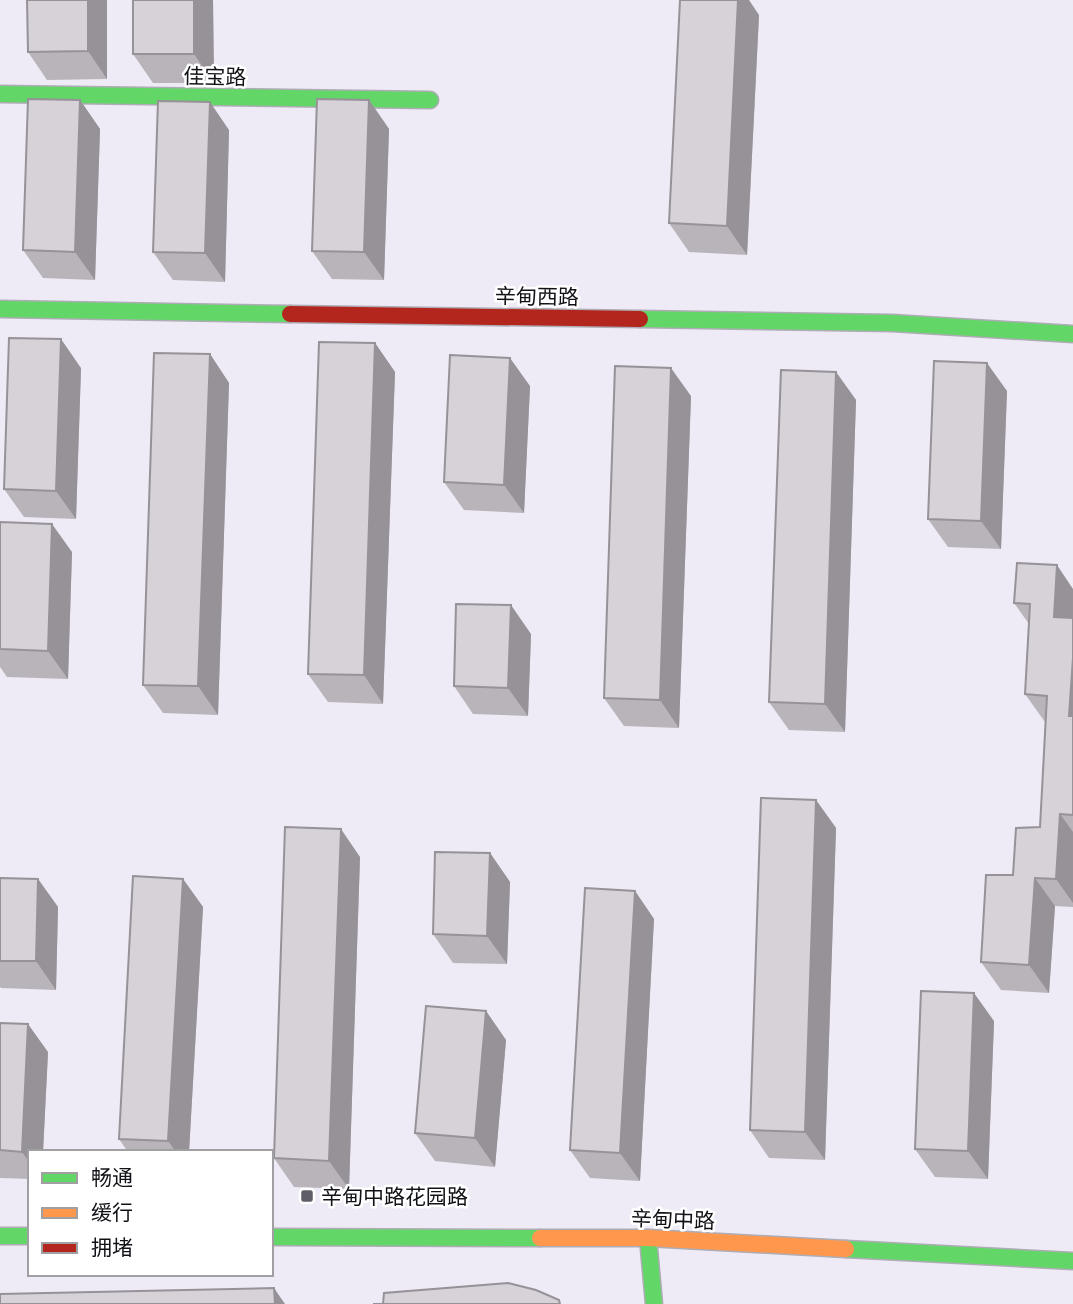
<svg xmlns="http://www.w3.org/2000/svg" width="1073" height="1304" viewBox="0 0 1073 1304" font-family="Mulish,'Noto Sans SC',sans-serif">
<rect width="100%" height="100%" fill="#eeebf6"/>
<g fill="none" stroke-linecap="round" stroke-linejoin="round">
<defs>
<path id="fast" d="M0 94 430 100
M0 309 290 314
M640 319 892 323 1073 334
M0 1236H30
M271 1237 540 1238
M648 1238 654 1304
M846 1249 1073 1261"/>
<path id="slow" d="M540 1238H648L846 1249"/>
<path id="jam" d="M290 314 640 319"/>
</defs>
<use href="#fast" stroke="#aeacb4" stroke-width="19"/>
<use href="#slow" stroke="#aeacb4" stroke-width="19"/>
<use href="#jam" stroke="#aeacb4" stroke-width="19"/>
<use href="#fast" stroke="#63d668" stroke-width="16"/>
<use href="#slow" stroke="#ff974d" stroke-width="16"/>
<use href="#jam" stroke="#b3261e" stroke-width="16"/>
</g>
<path fill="#b9b4ba" d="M27 0H107V79L47 80 28 52Z
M133 0H213L214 83H153L133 54Z
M759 15 747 255 689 252 669 223Z
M80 100 100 129 95 280 43 278 23 250Z
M369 100 389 129 384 280 332 279 312 251Z
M229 130 225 282 173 280 153 252Z
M375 343 395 372 383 704 328 702 308 674Z
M210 354 229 383 218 715 163 713 143 685Z
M81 368 76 519 24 517 4 489Z
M836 372 856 400 845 732 789 730 769 702Z
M530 386 524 513 464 510 444 482Z
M1007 391 1001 549 948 547 928 519Z
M691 396 679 728 624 726 604 698Z
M0 522 72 552 68 679 7 677 0 667Z
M1073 589V907L1055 906 1049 993 1001 990 981 962 1013 875 1040 827 1045 722 1025 694 1029 624 1014 603Z
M531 634 528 716 473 714 454 686Z
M816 800 836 828 825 1160 769 1158 750 1130Z
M490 853 510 882 507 964 453 963 433 934Z
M360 857 349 1189 294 1187 274 1158Z
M0 878 38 879 58 907 56 990 1 988 0 987Z
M183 879 203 907 189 1152H128L119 1139Z
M635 891 654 919 640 1181 590 1178 570 1150Z
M486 1011 506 1040 495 1167 435 1161 415 1133Z
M994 1021 988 1179 935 1177 915 1149Z
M0 1023 48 1052 43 1152H30V1179L0 1178Z"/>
<path fill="#969297" d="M88 0H107V79L88 51Z
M194 0H213L214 83 194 54Z
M738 0H749L759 15 747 255 727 226Z
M80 100 100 129 95 280 75 252Z
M369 100 389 129 384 280 364 252Z
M210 102 229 130 225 282 205 253Z
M61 339 81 368 76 519 56 491Z
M375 343 395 372 383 704 364 675Z
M210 354 229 383 218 715 198 686Z
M510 358 530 386 524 513 504 485Z
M987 363 1007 391 1001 549 981 521Z
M671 368 691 396 679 728 660 700Z
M836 372 856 400 845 732 825 704Z
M52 524 72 552 68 679 48 651Z
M1057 565 1073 589V644L1054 617Z
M511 605 531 634 528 716 508 688Z
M1073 658V721L1069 716Z
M816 800 836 828 825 1160 805 1132Z
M1060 814 1073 832V903L1056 879Z
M341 829 360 857 349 1189 329 1161Z
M490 853 510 882 507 964 487 936Z
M1035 878 1055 906 1049 993 1029 965Z
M38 879 58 907 56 990 36 961Z
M183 879 203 907 189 1152H176L168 1141Z
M635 891 654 919 640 1181 620 1153Z
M974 993 994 1021 988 1179 968 1151Z
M486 1011 506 1040 495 1167 475 1138Z
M28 1024 48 1052 43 1152H30V1163L22 1152Z
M274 1288 285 1304H275Z"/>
<path fill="#d7d1d8" stroke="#969297" stroke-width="2" d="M27 0H88V51L28 52Z
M133 0H194V54H133Z
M680 0H738L727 226 669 223Z
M28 99 80 100 75 252 23 250Z
M317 99 369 100 364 252 312 251Z
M158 101 210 102 205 253 153 252Z
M9 338 61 339 56 491 4 489Z
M319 342 375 343 364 675 308 674Z
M154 353 210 354 198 686 143 685Z
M450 355 510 358 504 485 444 482Z
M934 361 987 363 981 521 928 519Z
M615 366 671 368 660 700 604 698Z
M781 370 836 372 825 704 769 702Z
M0 522 52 524 48 651 0 649Z
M1017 563 1057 565 1054 617 1073 618V658L1069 716H1073V815L1060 814 1056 879 1035 878 1029 965 981 962 986 875H1013L1016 828 1040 827 1047 696 1025 694 1030 604 1014 603Z
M456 604 511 605 508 688 454 686Z
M761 798 816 800 805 1132 750 1130Z
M285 827 341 829 329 1161 274 1158Z
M435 852 490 853 487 936 433 934Z
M133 876 183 879 168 1141 119 1139Z
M0 878 38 879 36 961H0Z
M585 888 635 891 620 1153 570 1150Z
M921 991 974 993 968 1151 915 1149Z
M426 1006 486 1011 475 1138 415 1133Z
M0 1023 28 1024 22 1152 0 1150Z
M508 1283 536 1290 559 1300 560 1304H373H383L384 1293Z
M274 1288 275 1304H0V1294Z"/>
<rect fill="#5f5d65" stroke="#fff" stroke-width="2.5" x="300" y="1189" width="14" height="14" rx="3.5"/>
<g text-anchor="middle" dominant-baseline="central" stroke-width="5" stroke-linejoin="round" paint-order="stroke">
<g font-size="21" fill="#121117" stroke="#fff">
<text transform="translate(215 76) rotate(1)">佳宝路</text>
<text transform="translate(537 296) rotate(1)">辛甸西路</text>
<text transform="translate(673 1219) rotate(2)">辛甸中路</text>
</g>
<g font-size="21" fill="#121117" stroke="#fff" text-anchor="start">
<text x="321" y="1196">辛甸中路花园路</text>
</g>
</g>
<rect x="28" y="1150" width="245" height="126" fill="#ffffff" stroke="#a0a0a2" stroke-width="2"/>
<rect x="42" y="1173" width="35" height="10" fill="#63d668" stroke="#a0a0a2" stroke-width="2"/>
<text x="91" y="1185" font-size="21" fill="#121117">畅通</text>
<rect x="42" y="1208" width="35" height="10" fill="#ff974d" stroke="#a0a0a2" stroke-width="2"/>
<text x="91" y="1220" font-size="21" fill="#121117">缓行</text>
<rect x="42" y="1243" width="35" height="10" fill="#b3261e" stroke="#a0a0a2" stroke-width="2"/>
<text x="91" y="1255" font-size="21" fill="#121117">拥堵</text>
</svg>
